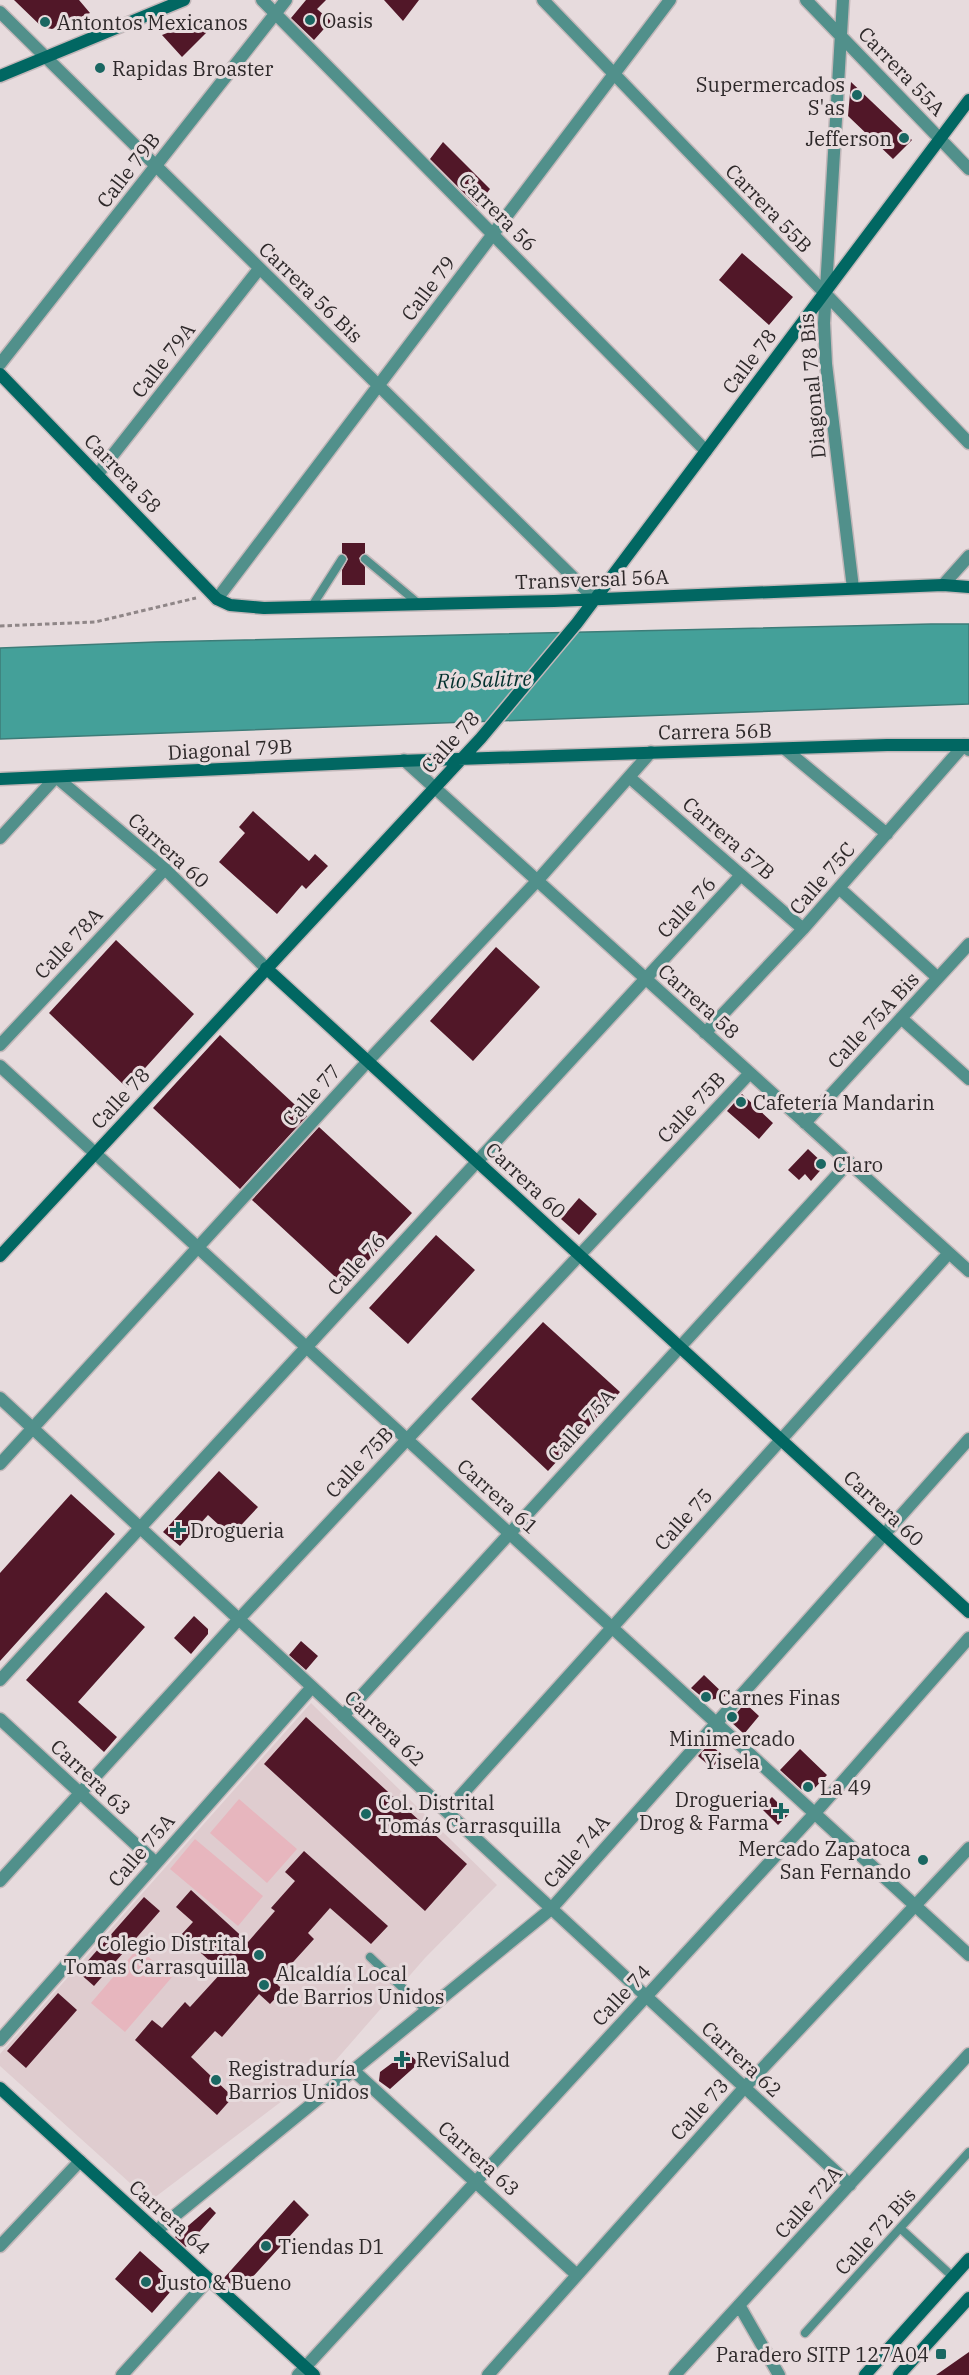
<svg xmlns="http://www.w3.org/2000/svg" width="969" height="2375" viewBox="0 0 969 2375" font-family="'IBM Plex Serif',serif">
<rect width="100%" height="100%" fill="#e7dbdd"/>
<path fill="#dfcccf" d="M311 1703 497 1885 425 1958 336 2060 150 2201 0 2066V2054Z"/>
<path fill="#e7b6be" d="M239 1799 297 1849 267 1883 210 1833Z
M195 1839 263 1896 238 1926 170 1869Z
M138 1948 172 1977 125 2032 91 2003Z"/>
<path fill="#44a099" stroke="#3d7c78" stroke-width="1.5" d="M931 624H969V704L0 739V648L156 642Z"/>
<path fill="#511728" d="M14 0H79L90 13 52 29 42 27Z
M306 0H326L317 9 331 21 314 40 291 18Z
M384 0H419L403 21Z
M203 19 210 29 182 57 162 35Z
M851 82 912 140 893 159 848 116Z
M443 142 490 189 477 206 430 159Z
M742 253 793 297 769 325 719 280Z
M342 543H365V553L359 558 365 567V585H342V570L348 559 342 553Z
M253 811 309 861 315 854 328 866 306 889 302 885 277 914 219 862 245 833 239 827Z
M116 940 194 1014 127 1088 49 1013Z
M496 947 540 987 473 1061 430 1021Z
M220 1035 307 1116 240 1189 153 1108Z
M742 1094 773 1123 759 1139 727 1111Z
M319 1127 412 1213 345 1286 252 1200Z
M808 1149 825 1165 811 1181 805 1174 799 1180 788 1170Z
M579 1198 597 1214 579 1235 561 1219Z
M436 1235 475 1270 408 1344 369 1308Z
M543 1322 620 1392 548 1471 471 1399Z
M219 1471 258 1507 231 1536 208 1515 180 1546 163 1532Z
M71 1494 115 1534 0 1661V1573Z
M106 1592 145 1627 78 1702 117 1737 104 1752 26 1680Z
M194 1616 208 1629V1634L191 1654 174 1638Z
M301 1641 318 1656 306 1670 289 1655Z
M704 1675 726 1696 707 1701 691 1688Z
M745 1703 759 1716 744 1734 730 1721Z
M306 1717 467 1864 425 1911 264 1764Z
M709 1744 723 1755 712 1768 698 1756Z
M800 1749 827 1775 812 1791H803L780 1770Z
M772 1797 789 1814 778 1825 761 1808Z
M304 1851 388 1926 371 1944 330 1908 308 1933 314 1939 275 1982 283 1990 270 2004 259 1994 222 2037 215 2031 191 2057 233 2097 217 2115 135 2040 152 2020 162 2028 185 2002 190 2007 222 1972 181 1935 193 1922 176 1907 191 1890 248 1942 275 1911 271 1908 295 1881 285 1872Z
M144 1897 160 1911 94 1986 78 1972Z
M58 1993 77 2010 26 2068 7 2051Z
M407 2052 419 2063 390 2089 379 2081 380 2072Z
M294 2200 309 2215 239 2292 224 2278Z
M210 2207 216 2213 186 2247 175 2237Z
M140 2251 177 2284 152 2313 115 2279Z
M969 2352V2375H936Z"/>
<g fill="none" stroke-linecap="round" stroke-linejoin="round">
<defs>
<path id="lane" d="M365 559 419 604
M312 606 342 559
M370 1957 427 2011
M900 2228 953 2277
M805 2333 969 2152"/>
<path id="street" d="M262 0 706 451
M543 0 969 443
M806 0 969 169
M843 0 824 323 826 364 853 588
M0 12 595 599
M0 364 286 0
M97 475 259 269
M943 585 969 556
M217 599 670 0
M785 749 887 834
M404 760 969 1271
M629 777 803 929
M0 838 56 777 165 869 266 968
M839 888 938 978
M901 1018 969 1079
M705 1033 803 929 964 745 969 750
M0 1045 165 869
M0 1066 969 1955
M805 1123 969 944
M0 1398 850 2185
M0 1464 368 1061 537 881 651 752
M0 1680 741 875
M343 1716 849 1162
M0 1719 156 1863
M447 1811 949 1253
M0 1881 239 1619 750 1073
M0 2040 312 1687
M354 2071 577 2275
M156 2231 551 1909 969 1439
M0 2246 80 2161
M739 2305 779 2375
M122 2375 209 2279
M298 2375 815 1813 969 1638
M488 2375 744 2088 969 1848
M675 2375 969 2054"/>
<path id="secondary" d="M0 76 184 0
M0 374 217 599 230 605 264 608 554 601 943 585 969 587
M0 779 399 761 887 745H969
M266 968 969 1612
M0 1256 481 738 577 623 969 100
M0 2088 314 2375
M865 2375 969 2259
M899 2375 969 2298"/>
</defs>
<use href="#lane" stroke="#c2b7b9" stroke-width="11"/>
<use href="#street" stroke="#c2b7b9" stroke-width="15"/>
<use href="#secondary" stroke="#c2b7b9" stroke-width="15"/>
<path stroke="#8f8687" stroke-width="3" stroke-dasharray="4.5 3" stroke-linecap="butt" d="M0 626 95 622 196 598"/>
<use href="#lane" stroke="#51908b" stroke-width="8"/>
<use href="#street" stroke="#51908b" stroke-width="12"/>
<use href="#secondary" stroke="#016762" stroke-width="12"/>
</g>
<g fill="#1a6762" stroke="#e7dbdd" stroke-width="2">
<circle cx="310" cy="20" r="6"/>
<circle cx="45" cy="22" r="6"/>
<circle cx="100" cy="68" r="6"/>
<circle cx="857" cy="95" r="6"/>
<circle cx="904" cy="138" r="6"/>
<circle cx="741" cy="1102" r="6"/>
<circle cx="821" cy="1164" r="6"/>
<path d="M175 1521h6v6h6v6h-6v6h-6v-6h-6v-6h6z"/>
<circle cx="706" cy="1697" r="6"/>
<circle cx="732" cy="1717" r="6"/>
<circle cx="808" cy="1787" r="6"/>
<path d="M778 1802h6v6h6v6h-6v6h-6v-6h-6v-6h6z"/>
<circle cx="366" cy="1814" r="6"/>
<circle cx="923" cy="1860" r="6"/>
<circle cx="259" cy="1955" r="6"/>
<circle cx="264" cy="1985" r="6"/>
<path d="M399 2050h6v6h6v6h-6v6h-6v-6h-6v-6h6z"/>
<circle cx="216" cy="2080" r="6"/>
<circle cx="266" cy="2246" r="6"/>
<circle cx="146" cy="2282" r="6"/>
<rect x="935" y="2348" width="12" height="12" rx="3"/>
</g>
<g text-anchor="middle" dominant-baseline="central" stroke-width="6" stroke-linejoin="round" paint-order="stroke">
<g font-size="20" fill="#2e292a" stroke="#e7dbdd" text-anchor="start">
<text x="322" y="20">Oasis</text>
<text x="57" y="22">Antontos Mexicanos</text>
<text x="112" y="68">Rapidas Broaster</text>
<text x="845" y="84" text-anchor="end">Supermercados<tspan x="845" dy="23">S'as</tspan></text>
<text x="892" y="138" text-anchor="end">Jefferson</text>
<text x="753" y="1102">Cafetería Mandarin</text>
<text x="833" y="1164">Claro</text>
<text x="190" y="1530">Drogueria</text>
<text x="718" y="1697">Carnes Finas</text>
<text x="732" y="1738" text-anchor="middle">Minimercado<tspan x="732" dy="23">Yisela</tspan></text>
<text x="820" y="1787">La 49</text>
<text x="769" y="1799" text-anchor="end">Drogueria<tspan x="769" dy="23">Drog &amp; Farma</tspan></text>
<text x="378" y="1802">Col. Distrital<tspan x="378" dy="23">Tomás Carrasquilla</tspan></text>
<text x="911" y="1848" text-anchor="end">Mercado Zapatoca<tspan x="911" dy="23">San Fernando</tspan></text>
<text x="247" y="1943" text-anchor="end">Colegio Distrital<tspan x="247" dy="23">Tomas Carrasquilla</tspan></text>
<text x="276" y="1973">Alcaldía Local<tspan x="276" dy="23">de Barrios Unidos</tspan></text>
<text x="416" y="2059">ReviSalud</text>
<text x="228" y="2068">Registraduría<tspan x="228" dy="23">Barrios Unidos</tspan></text>
<text x="278" y="2246">Tiendas D1</text>
<text x="158" y="2282">Justo &amp; Bueno</text>
<text x="929" y="2354" text-anchor="end">Paradero SITP 127A04</text>
</g>
<g font-size="20" fill="#2e292a" stroke="#e7dbdd">
<text transform="translate(902 71) rotate(46)">Carrera 55A</text>
<text transform="translate(128 170) rotate(-52)">Calle 79B</text>
<text transform="translate(769 208) rotate(46)">Carrera 55B</text>
<text transform="translate(498 212) rotate(45)">Carrera 56</text>
<text transform="translate(428 288) rotate(-53)">Calle 79</text>
<text transform="translate(311 292) rotate(44)">Carrera 56 Bis</text>
<text transform="translate(163 360) rotate(-52)">Calle 79A</text>
<text transform="translate(749 361) rotate(-53)">Calle 78</text>
<text transform="translate(812 386) rotate(-95)">Diagonal 78 Bis</text>
<text transform="translate(123 473) rotate(46)">Carrera 58</text>
<text transform="translate(592 579) rotate(-2)">Transversal 56A</text>
<text transform="translate(715 731) rotate(-1)">Carrera 56B</text>
<text transform="translate(450 742) rotate(-48)">Calle 78</text>
<text transform="translate(230 749) rotate(-3)">Diagonal 79B</text>
<text transform="translate(729 838) rotate(41)">Carrera 57B</text>
<text transform="translate(169 850) rotate(42)">Carrera 60</text>
<text transform="translate(822 878) rotate(-49)">Calle 75C</text>
<text transform="translate(686 907) rotate(-47)">Calle 76</text>
<text transform="translate(68 943) rotate(-47)">Calle 78A</text>
<text transform="translate(699 1001) rotate(42)">Carrera 58</text>
<text transform="translate(873 1020) rotate(-47)">Calle 75A Bis</text>
<text transform="translate(311 1095) rotate(-48)">Calle 77</text>
<text transform="translate(120 1098) rotate(-47)">Calle 78</text>
<text transform="translate(691 1107) rotate(-47)">Calle 75B</text>
<text transform="translate(526 1180) rotate(43)">Carrera 60</text>
<text transform="translate(356 1264) rotate(-48)">Calle 76</text>
<text transform="translate(581 1425) rotate(-48)">Calle 75A</text>
<text transform="translate(359 1462) rotate(-47)">Calle 75B</text>
<text transform="translate(498 1496) rotate(42)">Carrera 61</text>
<text transform="translate(884 1508) rotate(43)">Carrera 60</text>
<text transform="translate(683 1519) rotate(-48)">Calle 75</text>
<text transform="translate(385 1728) rotate(43)">Carrera 62</text>
<text transform="translate(91 1777) rotate(43)">Carrera 63</text>
<text transform="translate(141 1850) rotate(-49)">Calle 75A</text>
<text transform="translate(576 1851) rotate(-49)">Calle 74A</text>
<text transform="translate(621 1995) rotate(-47)">Calle 74</text>
<text transform="translate(742 2059) rotate(43)">Carrera 62</text>
<text transform="translate(699 2109) rotate(-48)">Calle 73</text>
<text transform="translate(479 2158) rotate(42)">Carrera 63</text>
<text transform="translate(808 2202) rotate(-48)">Calle 72A</text>
<text transform="translate(170 2217) rotate(42)">Carrera 64</text>
<text transform="translate(875 2231) rotate(-48)">Calle 72 Bis</text>
</g>
<g font-size="21" font-style="italic" fill="#03312e" stroke="#e7dbdd">
<text transform="translate(484 679) rotate(-2)">Río Salitre</text>
</g>
</g>
</svg>
